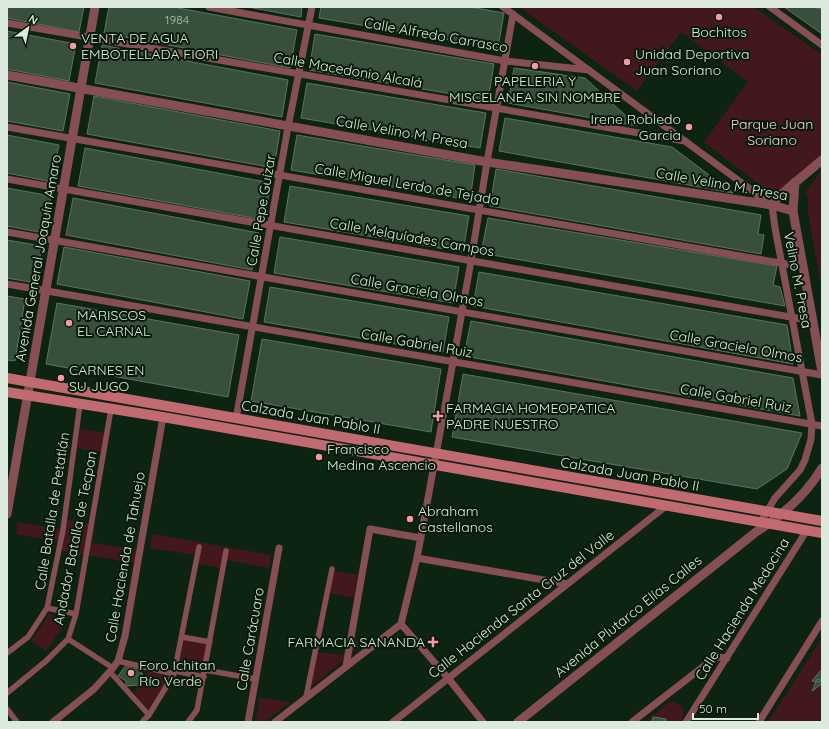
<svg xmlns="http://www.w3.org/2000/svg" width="829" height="729" viewBox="0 0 829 729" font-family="Quicksand,sans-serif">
<rect width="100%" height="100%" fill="#0e2412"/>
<path fill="#43181d" d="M519 7H754L822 55V157L794 180 772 194 704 142 748 82 681 32 637 91Z
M822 169V291L808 212V196L805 193Z
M81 429 105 433 101 452 77 448Z
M62 519 95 525 92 543 138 550 136 563 56 550 57 541 16 534 18 522 60 529Z
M152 534 271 555 269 568 226 560 225 569 195 563 196 555 150 548Z
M334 571 358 575 354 598 330 593Z
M50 613 65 624 46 651 31 641Z
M822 638V722H768Z
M184 639 208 644 202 674 179 670Z
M347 639 364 642 310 688 318 652 344 655Z
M148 671 170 677 149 710 134 693Z
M260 698 290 702 265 722H255Z
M674 702C685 707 686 712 680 722H645L668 703Z"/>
<path fill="#384f3c" stroke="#5a735e" d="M7 7H84L79 32 7 18Z
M109 7H173L297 30 290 68 104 33Z
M248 7H302L301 17Z
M321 7H470L504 13 498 48 319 18Z
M784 7H811L822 9V34Z
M7 31 76 44 69 81 7 69Z
M315 34 494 64 488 100 309 70Z
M102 45 288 80 282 117 95 83Z
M514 68 585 78 637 126 508 103Z
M7 82 70 94 63 131 7 121Z
M307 83 486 113 480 148 301 118Z
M94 96 280 131 274 168 87 134Z
M505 118 672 147 733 193 499 151Z
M7 135 59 145 52 182 7 173Z
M297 135 475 165 470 200 291 170Z
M85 148 271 183 264 220 78 186Z
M496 169 761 215 758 234 764 235 761 254 490 206Z
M290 186 469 216 463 252 284 222Z
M7 188 51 196 44 233 7 226Z
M73 198 259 233 252 270 66 235Z
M488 218 777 266 773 285 780 287 785 306 481 253Z
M280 237 459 267 453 303 274 273Z
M7 240 42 246 35 283 7 278Z
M64 247 250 281 243 319 57 284Z
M479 272 787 325 793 364 473 306Z
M270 287 449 317 443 352 264 322Z
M7 296 25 299 15 361 7 360Z
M57 303 239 335 228 397 46 364Z
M471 321 793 378 800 416 464 356Z
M262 339 441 369 431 432 251 401Z
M463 374 802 433 787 469 757 489 452 437Z
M126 665 133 669 138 666 144 677 140 680 138 685 126 686V681L118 676Z
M822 669V678L820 682 812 681Z
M822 678V684L812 691 817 679 821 680Z
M653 717 666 719V722H652Z"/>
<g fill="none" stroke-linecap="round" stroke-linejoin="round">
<path stroke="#864f54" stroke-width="5.5" d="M47 608 76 614
M182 637 210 642
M68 639 113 668
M7 653 28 637 47 608 63 530 80 404
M118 661 174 674
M205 670 256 679
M175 671 204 677
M110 672 149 715
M7 693 46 661 68 639 76 614 111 409
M306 697 332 569
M7 709 17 722
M142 722 149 715 174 674 199 547
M188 722 197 710 226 551"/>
<path stroke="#864f54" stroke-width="7" d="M209 7 505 61 589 70
M503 7 750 189 769 205
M770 7 822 45
M7 23 685 141
M7 127 803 267
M7 179 813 321
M7 232 822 375
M7 284 822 426
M236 419 288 127 312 7
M759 525 775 498 800 470 805 460 811 439 812 424 775 228 772 205
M417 558 567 584
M401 624 448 678 483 722
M346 666 370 529 421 538
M53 722 94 689 113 668 118 661 125 636 163 417
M248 722 279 548
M275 722 401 624 417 558 453 362 471 261 487 162 513 14
M393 722 666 506
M632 722 709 662 718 657 727 658
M686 722 807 530
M759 722 822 621"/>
<path stroke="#864f54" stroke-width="9" d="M7 75 487 162 772 205 793 211
M795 182 793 211 822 372
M772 205 779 196 822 160
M7 514 95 7
M518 722 756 532C783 515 806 495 822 468"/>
<path stroke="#c26a72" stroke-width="10" d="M7 378 822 521
M7 392 163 417 822 533"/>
</g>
<g fill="#f49aa2" stroke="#051a09" stroke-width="1.5">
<circle cx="719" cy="17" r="4"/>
<circle cx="73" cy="46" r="4"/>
<circle cx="627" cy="62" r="4"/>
<circle cx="535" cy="66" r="4"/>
<circle cx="689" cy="127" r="4"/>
<circle cx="69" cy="323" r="4"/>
<circle cx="61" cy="378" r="4"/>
<path d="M436 410h4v4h4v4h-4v4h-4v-4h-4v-4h4z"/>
<circle cx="319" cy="457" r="4"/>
<circle cx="410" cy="519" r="4"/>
<path d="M431 636h4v4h4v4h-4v4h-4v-4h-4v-4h4z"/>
<circle cx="131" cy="673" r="4"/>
</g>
<g text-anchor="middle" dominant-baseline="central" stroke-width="4" stroke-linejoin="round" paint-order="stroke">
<g font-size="12" fill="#b3c3b5">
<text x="177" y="19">1984</text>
</g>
<g font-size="14" fill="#dceadd" stroke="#051a09" text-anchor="start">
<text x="719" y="32" text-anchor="middle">Bochitos</text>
<text x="81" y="38">VENTA DE AGUA<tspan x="81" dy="16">EMBOTELLADA FIORI</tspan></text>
<text x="635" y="54">Unidad Deportiva<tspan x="635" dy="16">Juan Soriano</tspan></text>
<text x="535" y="81" text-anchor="middle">PAPELERIA Y<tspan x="535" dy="16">MISCELANEA SIN NOMBRE</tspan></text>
<text x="681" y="119" text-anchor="end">Irene Robledo<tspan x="681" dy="16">Garcia</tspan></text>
<text x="77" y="315">MARISCOS<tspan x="77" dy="16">EL CARNAL</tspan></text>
<text x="69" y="370">CARNES EN<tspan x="69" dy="16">SU JUGO</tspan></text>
<text x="446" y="408">FARMACIA HOMEOPATICA<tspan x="446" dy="16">PADRE NUESTRO</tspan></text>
<text x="327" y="449">Francisco<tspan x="327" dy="16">Medina Ascencio</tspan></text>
<text x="418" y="511">Abraham<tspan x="418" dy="16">Castellanos</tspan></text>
<text x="425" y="642" text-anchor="end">FARMACIA SANANDA</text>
<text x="139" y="665">Foro Ichitan<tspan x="139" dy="16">Río Verde</tspan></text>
</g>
<g font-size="14" fill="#dceadd" stroke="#051a09">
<text transform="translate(436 35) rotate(10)">Calle Alfredo Carrasco</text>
<text transform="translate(348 70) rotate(10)">Calle Macedonio Alcalá</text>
<text transform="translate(402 132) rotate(10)">Calle Velino M. Presa</text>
<text transform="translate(407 184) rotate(10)">Calle Miguel Lerdo de Tejada</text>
<text transform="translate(722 184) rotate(10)">Calle Velino M. Presa</text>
<text transform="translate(261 210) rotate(-80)">Calle Pepe Guízar</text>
<text transform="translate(412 237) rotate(10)">Calle Melquíades Campos</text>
<text transform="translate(38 258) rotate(-80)">Avenida General Joaquín Amaro</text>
<text transform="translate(798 280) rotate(79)">Velino M. Presa</text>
<text transform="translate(417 290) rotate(10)">Calle Graciela Olmos</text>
<text transform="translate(417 343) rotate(10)">Calle Gabriel Ruiz</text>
<text transform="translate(736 346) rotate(10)">Calle Graciela Olmos</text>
<text transform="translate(736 398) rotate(10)">Calle Gabriel Ruiz</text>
<text transform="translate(311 417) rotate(10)">Calzada Juan Pablo II</text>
<text transform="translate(630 474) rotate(10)">Calzada Juan Pablo II</text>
<text transform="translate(52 511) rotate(-81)">Calle Batalla de Petatlán</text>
<text transform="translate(75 538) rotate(-79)">Andador Batalla de Tecpan</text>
<text transform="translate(125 557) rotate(-80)">Calle Hacienda de Tahuejo</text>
<text transform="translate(521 604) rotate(-38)">Calle Hacienda Santa Cruz del Valle</text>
<text transform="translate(742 609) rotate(-58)">Calle Hacienda Medocina</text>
<text transform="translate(628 616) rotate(-39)">Avenida Plutarco Elías Calles</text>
<text transform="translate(250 639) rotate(-80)">Calle Carácuaro</text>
</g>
<g font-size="14" fill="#fdcdcf" stroke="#051a09">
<text x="772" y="124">Parque Juan<tspan x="772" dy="16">Soriano</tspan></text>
</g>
</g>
<rect width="829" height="729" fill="none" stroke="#dceadd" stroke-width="16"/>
<g transform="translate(28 28) rotate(33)" stroke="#051a09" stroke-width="3" paint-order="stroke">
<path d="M0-3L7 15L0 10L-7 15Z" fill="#dceadd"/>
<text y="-6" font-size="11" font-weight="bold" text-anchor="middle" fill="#dceadd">N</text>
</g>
<path d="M693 713v6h65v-6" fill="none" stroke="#dceadd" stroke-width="2"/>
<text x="699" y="713" font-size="12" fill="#dceadd" stroke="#051a09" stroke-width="3" paint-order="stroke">50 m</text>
</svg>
